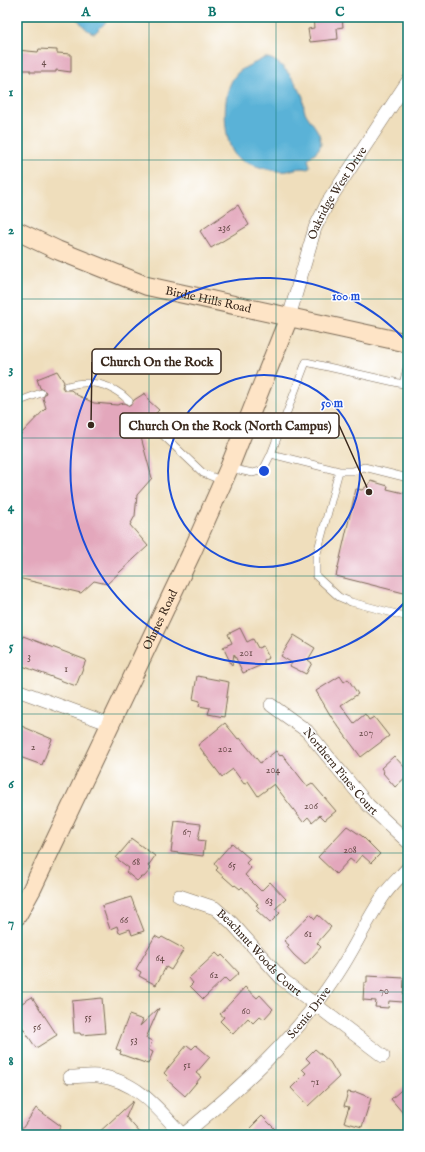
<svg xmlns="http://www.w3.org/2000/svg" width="425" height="1152" viewBox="0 0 425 1152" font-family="'IM FELL English',serif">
<rect width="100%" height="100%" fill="#fff"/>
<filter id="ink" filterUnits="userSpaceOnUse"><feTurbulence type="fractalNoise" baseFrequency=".025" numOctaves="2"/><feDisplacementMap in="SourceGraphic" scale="8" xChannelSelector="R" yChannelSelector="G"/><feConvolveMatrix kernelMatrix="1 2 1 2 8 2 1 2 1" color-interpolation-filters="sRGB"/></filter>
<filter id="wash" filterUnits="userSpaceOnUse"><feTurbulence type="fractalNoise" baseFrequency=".012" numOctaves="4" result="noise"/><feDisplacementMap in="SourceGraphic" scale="16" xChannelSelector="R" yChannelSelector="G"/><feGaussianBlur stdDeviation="0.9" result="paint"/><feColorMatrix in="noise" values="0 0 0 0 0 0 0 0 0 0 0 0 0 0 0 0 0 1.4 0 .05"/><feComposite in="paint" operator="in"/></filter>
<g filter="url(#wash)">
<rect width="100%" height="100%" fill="#efdebc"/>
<path fill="#5ab2d7" stroke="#4a6e7a" d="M75 17H111L95 33C87 33 81 22 75 17Z
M264 58C279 56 298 84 303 97 304 102 303 108 305 112 310 122 321 131 321 143 320 151 312 154 308 159L310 166 308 169C301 167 294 169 288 171 279 173 256 167 248 163 242 161 235 157 232 150 223 133 222 91 235 76 241 67 255 64 264 58Z"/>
<g id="blocks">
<path fill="#e3a7bc" d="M313 17H342L343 27 337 28 338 39 310 42 308 29 314 28Z
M39 49 57 50V53L71 54V72L56 70V72H30V70H17V50L38 52Z
M238 205 249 225 211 248 200 231Z
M57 371 64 382 62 387 64 390H71L77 395 94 403 117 405 124 403 130 406 134 400 145 393 149 401 159 410 152 417H145L143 420 144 424 139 430 152 478 137 495 135 516 130 525 148 546 107 584 94 581 81 593 18 578 17 575V438L46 408 43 398 46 392 40 388 37 379Z
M371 481 388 486 387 489 408 494V594L336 576 356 489 362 490 367 486Z
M240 628 247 642 253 639 258 648 263 646 269 658 264 660V664L243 673 234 654 232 666 223 647 232 643 228 634Z
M294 635 315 648 308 660 312 663 306 674 290 666 292 663 281 656Z
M23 636 86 660 76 686 17 664V652Z
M197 676 229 682 224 717 208 714 210 708 199 706 200 701 193 699Z
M340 676 344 682 348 679 358 694 341 705 354 723 365 714 369 720 374 717 389 736 361 757 332 718 316 691Z
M225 723 238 739 240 738 260 763 276 751 280 756 282 754 307 786 312 783 336 811 325 820 320 815 312 822 308 817 303 822 274 784 258 796 248 781 244 784 233 769 222 777 198 745Z
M19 725 52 739 42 765 17 756V730Z
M394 756 408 771V775L395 787 383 773 384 772 381 768Z
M175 821 201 824 198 840 205 841 203 856 171 852Z
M347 826 362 836 380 854 371 863 362 855 355 863 350 859 336 874 318 857Z
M132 839 155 856 148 866 151 869 144 877H141L137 881 126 872 129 868 116 858Z
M232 843 250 859 246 863 251 868 245 875 261 891 270 882 286 899 275 909 280 913 270 923 256 910 259 908 256 905 258 904 242 887 240 889 235 885 234 886 216 870 218 868 214 863Z
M131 897 144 931 132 935 130 929 119 933 117 926 110 929 102 906Z
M310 914 315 919 318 915 331 927 317 943 321 947 305 965 294 955 287 947 289 945 284 941Z
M155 936 160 939 162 937 184 949 171 970 166 967 156 985 139 976 141 972 136 969Z
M216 953 220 957 222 955 225 958 239 973 229 982 225 978 203 999 190 986 193 983 189 978Z
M367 976 404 978 403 1002 389 1001 388 1008 375 1007 376 1001 363 1000 364 983H367Z
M245 987 257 998 260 995 273 1009 264 1019 260 1016 253 1023 248 1018 233 1034 220 1021 224 1017 220 1014Z
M32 997 57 1035 36 1048 17 1019V1006Z
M102 998 105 1033 81 1035 80 1033H74L72 1001Z
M159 1008 146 1038 152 1041 149 1050 153 1052 148 1064 120 1054 121 1051 116 1049 129 1015 143 1020 140 1026Z
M187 1045 192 1049 196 1045 210 1057 196 1073 201 1077 185 1096 166 1079 168 1077 164 1073Z
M315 1049 330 1062 339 1077 308 1106 291 1088 306 1073 302 1069 310 1062 306 1058Z
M408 1084V1119L391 1099Z
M348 1092 354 1093 356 1092 371 1098 362 1127 344 1122 349 1107 344 1106Z
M133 1101 126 1117 142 1135H96Z
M36 1108 61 1126 55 1135H18Z
M262 1116 275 1129 269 1135H243Z"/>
</g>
</g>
<g filter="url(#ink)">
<use href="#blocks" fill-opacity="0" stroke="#7a6955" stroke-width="1"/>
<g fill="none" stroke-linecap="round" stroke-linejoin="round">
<defs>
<path id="service" d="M67 386C90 379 112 384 129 401
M17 402 41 393
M148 421 203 473 223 481
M271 454 339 471H353L364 467 408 478
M229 468 253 473 263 470 271 454 306 362 403 384 408 364
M339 471 316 557V576L339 597 351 602 408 617"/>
<g id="minor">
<path id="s1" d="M289 317 315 228 328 202 408 81"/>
<path d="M17 690 110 724"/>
<path id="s2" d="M271 705 307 731 368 805 408 842"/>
<path id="s3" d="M179 896 215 908 232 923 283 980 383 1056"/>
<path d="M70 1077C79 1077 89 1075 98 1076 136 1080 158 1108 182 1135"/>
<path id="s4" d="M183 1135C240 1088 295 1039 336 976 354 950 366 921 384 895 391 885 400 877 408 868"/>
</g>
<g id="secondary">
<path id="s5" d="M17 231 57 250 147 286 408 343"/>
<path id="s6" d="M17 916 32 889 191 554 229 468 289 317"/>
</g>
</defs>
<use href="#service" stroke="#7a6955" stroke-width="8"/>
<use href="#minor" stroke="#7a6955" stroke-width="14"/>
<use href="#secondary" stroke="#7a6955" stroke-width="20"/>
<use href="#service" stroke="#fff" stroke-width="7"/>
<use href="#minor" stroke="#fff" stroke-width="13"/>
<use href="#secondary" stroke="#fee4c6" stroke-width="18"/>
</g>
</g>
<path fill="none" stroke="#0f766e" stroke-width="1" stroke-opacity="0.55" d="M149 17V1135M276 17V1135M17 160H408M17 299H408M17 438H408M17 576H408M17 714H408M17 853H408M17 992H408"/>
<g fill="none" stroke="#1d4ed8" stroke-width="2">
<circle cx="264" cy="471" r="96"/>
<path d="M407 600A193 193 0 1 1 407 342"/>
</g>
<g text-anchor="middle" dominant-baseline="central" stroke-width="3" stroke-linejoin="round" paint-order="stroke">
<g font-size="10" fill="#654946">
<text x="44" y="62">4</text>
<text x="224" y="228">236</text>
<text x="246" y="653">201</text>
<text x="29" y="657">3</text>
<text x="66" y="669">1</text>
<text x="366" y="733">207</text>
<text x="33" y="747">2</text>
<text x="225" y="749">202</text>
<text x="273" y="770">204</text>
<text x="311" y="806">206</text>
<text x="187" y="832">67</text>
<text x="350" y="850">208</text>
<text x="136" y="862">68</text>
<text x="232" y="865">65</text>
<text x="269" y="901">63</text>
<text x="124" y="920">66</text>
<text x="308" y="934">61</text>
<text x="160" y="958">64</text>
<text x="214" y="975">62</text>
<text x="384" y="991">70</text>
<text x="246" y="1011">60</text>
<text x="88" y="1017">55</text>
<text x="37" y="1027">56</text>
<text x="134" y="1040">53</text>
<text x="187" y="1065">51</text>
<text x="315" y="1082">71</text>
</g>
<g font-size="12" fill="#3b2a1e" stroke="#fff">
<text stroke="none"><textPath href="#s1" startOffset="134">Oakridge West Drive</textPath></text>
<text stroke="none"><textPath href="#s5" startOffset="204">Birdie Hills Road</textPath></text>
<text stroke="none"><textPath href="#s6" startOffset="329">Ohmes Road</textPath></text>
<text stroke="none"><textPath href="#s2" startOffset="97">Northern Pines Court</textPath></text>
<text stroke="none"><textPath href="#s3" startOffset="101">Beachnut Woods Court</textPath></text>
<text stroke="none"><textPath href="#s4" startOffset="176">Scenic Drive</textPath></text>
</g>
</g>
<circle cx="264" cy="471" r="6" fill="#1d4ed8" stroke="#fff" stroke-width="2"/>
<g font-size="12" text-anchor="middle" font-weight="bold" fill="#1d4ed8" stroke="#fff" stroke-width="3" stroke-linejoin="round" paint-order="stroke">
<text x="346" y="300">100 m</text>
<text x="332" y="407">50 m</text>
</g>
<path fill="none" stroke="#3b2a1e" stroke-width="1.5" d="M91 425L92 362M369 492L339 425"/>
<g fill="#3b2a1e" stroke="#fff" stroke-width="1.5">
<circle cx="91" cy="425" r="4"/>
<circle cx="369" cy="492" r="4"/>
</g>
<g fill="#fff" stroke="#3b2a1e" stroke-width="1.5">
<rect x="92" y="349" width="129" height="25" rx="4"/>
<rect x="120" y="413" width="219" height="25" rx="4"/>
</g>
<g font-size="13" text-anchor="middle" font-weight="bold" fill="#3b2a1e">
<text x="157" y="366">Church On the Rock</text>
<text x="230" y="430">Church On the Rock (North Campus)</text>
</g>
<rect width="425" height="1152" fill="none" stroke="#fff" stroke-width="44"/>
<rect x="22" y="22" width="381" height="1108" fill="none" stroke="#0f766e" stroke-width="1.5"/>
<g font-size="13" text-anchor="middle" font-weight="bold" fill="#0f766e">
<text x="86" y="16">A</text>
<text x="212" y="16">B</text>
<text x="340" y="16">C</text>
<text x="11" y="96">1</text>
<text x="11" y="234">2</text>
<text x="11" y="373">3</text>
<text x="11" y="511">4</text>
<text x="11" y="650">5</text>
<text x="11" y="788">6</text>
<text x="11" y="927">7</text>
<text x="11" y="1065">8</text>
</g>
</svg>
